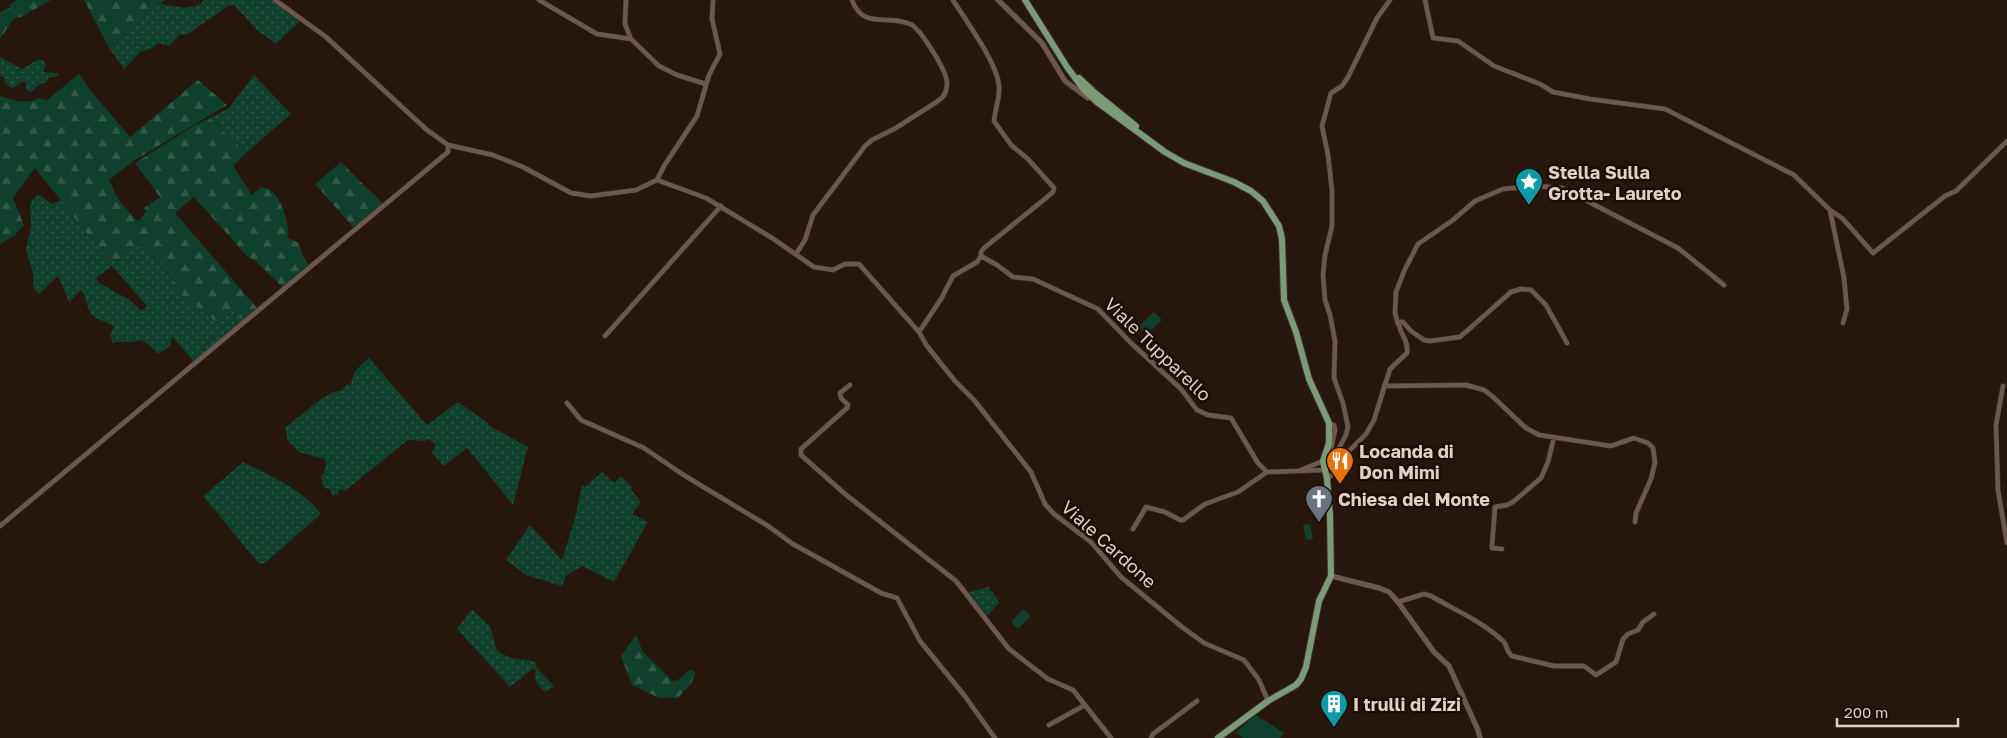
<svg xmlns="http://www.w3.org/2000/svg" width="2007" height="738" viewBox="0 0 2007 738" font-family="'Golos Text',sans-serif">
<defs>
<pattern id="grass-dots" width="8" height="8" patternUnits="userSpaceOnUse" patternTransform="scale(1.25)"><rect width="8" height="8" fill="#0f3f2d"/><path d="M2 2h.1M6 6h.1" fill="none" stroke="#325a4a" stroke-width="1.8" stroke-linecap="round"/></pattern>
<pattern id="forest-firs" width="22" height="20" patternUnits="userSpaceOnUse" patternTransform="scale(1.25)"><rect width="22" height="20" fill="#0f3f2d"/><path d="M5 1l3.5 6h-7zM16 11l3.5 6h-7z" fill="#325a4a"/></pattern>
</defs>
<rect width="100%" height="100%" fill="#27160c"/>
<path fill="url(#grass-dots)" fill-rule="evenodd" d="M204 0H272L300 21 276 44 258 31 234 5 228 6 188 34 179 35 169 46 158 43 153 48 140 52 124 69 109 48 160 4 185 8 200 5Z
M0 57 22 69 37 60H43L46 65 43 72 58 73V76L48 78 47 82 40 84 31 92 26 90V82H22L12 89 4 81V77L0 76Z
M254 75 291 114 246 153 210 118 229 108Z
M38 194 52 204 61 200 107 258 115 261 143 243 176 276 181 294 218 323 232 311 244 321 194 362 172 336 170 346 158 354 149 345 141 340C131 344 121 340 113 343L110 336 114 326C106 322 92 319 89 310 86 303 86 296 81 290L69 302 58 276 39 294 33 287V273L26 250 31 226 30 207 32 200ZM112 266 147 306 141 311 130 300 99 283 96 278Z
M369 358 427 425 458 402 488 423V425L528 447 513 505 467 448 444 466 432 453 435 446 434 443 428 439 424 441 408 440 345 491 339 489 338 494 333 496 330 489 324 488 321 476 324 473 326 464 324 459 299 452 288 441 285 428C297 419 328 389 341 391L347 384 350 386 355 371Z
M243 462C268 475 306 491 321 514L265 563 259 564 203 496Z
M602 472 614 483 621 476 632 487 631 490 641 502 632 514 648 522 614 582 582 566 566 576 562 586 526 575 506 560 530 525 562 560 575 518 582 485 585 487Z
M988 587 997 598 999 603 987 616 966 593Z
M472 609 490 626 497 651C501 653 505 655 508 657 518 660 528 658 537 663L536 667 554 686 548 691H545C538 687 535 682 535 674L536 672 534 668 510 687 457 629Z"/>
<path fill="url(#forest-firs)" d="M17 0H51L21 17 14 18 0 39V12L11 7 9 5Z
M84 0H165L109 48Z
M79 74 90 90 130 137 198 80 227 105 135 160 109 180 118 199 135 219 139 221 146 211 144 208 160 197 135 163 195 125 210 118 246 153 233 166 252 195 261 187C265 188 270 189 273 192 283 203 289 223 288 238L299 243 303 256 309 266 283 288 259 264 246 255 194 197 175 213 258 309 244 321 232 311 218 323 181 294 173 284 176 276 143 243 115 261 107 258 35 168 13 198 24 225 14 236 0 244V96C13 100 27 105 39 98L47 100Z
M341 162 383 204 354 228 315 184Z
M636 635 643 652 673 681 678 680 691 669 695 673 692 682 678 698H659L632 685 621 656Z"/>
<path fill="#0f3f2d" d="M1154 312 1162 320 1146 335 1138 327Z
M1310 524 1313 539 1306 540 1303 525Z
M1023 609 1031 616 1018 629 1011 622Z
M1256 715 1284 733 1280 738H1243L1236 732Z"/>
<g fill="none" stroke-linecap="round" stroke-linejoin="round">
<defs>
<path id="minor" d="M275 0 326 37 427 130 448 145 493 155 523 167 571 193 591 196 636 190 657 180
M539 0 597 34 631 39 659 66 677 75 706 84
M626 0 625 24 631 39
M1425 0 1433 38 1458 41 1494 66 1540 84 1553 92 1590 99 1665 109 1794 175 1830 210 1843 219 1873 253 1945 196 1956 191 2007 141
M657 180 706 198 772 238 814 267 833 270 845 264H859L919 332 927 346 955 381 974 400 1031 472 1045 504 1054 514 1091 542 1121 577 1182 627 1204 643 1244 660 1259 680 1268 701
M657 180 664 166 697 116 709 75 720 54 712 19 713 0
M1830 210 1844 278 1847 309 1843 323
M796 254 805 240 813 215 865 146 872 140 896 128 938 101C944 97 947 91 947 84 948 72 922 32 912 25 890 13 863 31 852 0
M981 256 997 265 1013 277 1033 279 1098 309 1131 343 1181 389 1197 410 1208 415 1231 418 1258 463 1267 472 1324 470
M1398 324 1395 313 1396 292 1405 269 1418 244 1453 220 1475 201 1503 189 1535 186 1562 188 1678 248 1724 285
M919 332 941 299 953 276 977 262 981 256V252L984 248 1046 198 1053 192 1054 188 1028 159 1011 145 994 121C995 110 1000 97 999 86 997 62 966 21 953 0
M605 336 721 206
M850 385 840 393 841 398 848 405 847 408 801 449V455L845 494 956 581 1009 649 1048 679 1073 690 1111 738
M1384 386 1466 385 1484 390 1492 396 1526 428 1539 435 1611 446 1634 438 1648 443 1653 448 1655 462 1651 479 1636 513 1635 522
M2003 386 1996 425 1998 490 2007 543
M567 403 581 420 644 448 682 474 768 526 793 544 881 593 897 598 920 641 964 695 995 738
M1329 423 1334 425 1335 430 1329 458 1332 461 1346 435 1348 427 1343 403 1334 378 1335 341 1330 315 1325 300 1323 275 1325 255 1332 226V191L1328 155 1322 126 1331 93 1342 86 1348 77 1377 18 1390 0
M1301 470 1323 461
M1327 479 1335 472 1343 457 1366 434 1374 420 1390 369 1407 353C1409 339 1398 332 1399 322H1403L1411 331 1424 340 1430 341 1460 337 1511 292 1521 289 1531 290 1546 305 1567 343
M0 526 448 152V145
M1133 529 1146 507 1165 512 1180 520H1183L1205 504 1238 492 1267 472
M1502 549 1492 548V546L1495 507 1507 505 1513 502 1541 478 1548 462 1554 437
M1398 602 1424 594 1431 596C1455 610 1481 621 1502 640 1508 645 1506 652 1512 656L1554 666H1584L1596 675 1616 662 1623 639 1628 634 1638 630 1643 622 1654 614
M1049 725 1085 705
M1151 738 1153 734 1197 701"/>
<path id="tertiary" d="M998 0 1042 43 1065 81 1088 98
M1331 576 1379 588 1389 592 1398 602 1434 652 1449 666 1478 730 1480 738"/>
<path id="primary" d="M1025 0 1067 67 1084 90 1097 102 1165 152 1184 163 1234 182 1251 191 1263 201 1279 226 1282 239 1284 300 1296 332 1309 379 1329 423V443L1323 461 1327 479 1330 515 1331 576 1319 601 1306 667 1301 679 1296 685 1268 701 1218 738
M1079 78 1094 92 1136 126"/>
</defs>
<use href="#minor" stroke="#3d302d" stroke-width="5.5"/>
<use href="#tertiary" stroke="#3d302d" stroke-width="6"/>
<use href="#primary" stroke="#3d302d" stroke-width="8"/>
<use href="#minor" stroke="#6e584d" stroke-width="4.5"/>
<use href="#tertiary" stroke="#6e584d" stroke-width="5"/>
<use href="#primary" stroke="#7b9b76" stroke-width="6"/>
</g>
<defs>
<symbol id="sight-pin" viewBox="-11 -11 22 30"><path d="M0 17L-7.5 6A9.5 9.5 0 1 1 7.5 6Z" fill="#0f9aa8" stroke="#1d0d04"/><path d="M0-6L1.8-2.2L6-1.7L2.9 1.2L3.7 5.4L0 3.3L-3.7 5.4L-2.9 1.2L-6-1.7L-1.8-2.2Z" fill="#fff"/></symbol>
<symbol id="restaurant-pin" viewBox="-11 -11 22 30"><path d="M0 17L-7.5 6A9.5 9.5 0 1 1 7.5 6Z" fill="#e8710a" stroke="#1d0d04"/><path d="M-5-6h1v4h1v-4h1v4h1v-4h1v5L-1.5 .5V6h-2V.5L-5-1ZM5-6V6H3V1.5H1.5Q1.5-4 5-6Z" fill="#fff"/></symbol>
<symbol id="church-pin" viewBox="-11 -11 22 30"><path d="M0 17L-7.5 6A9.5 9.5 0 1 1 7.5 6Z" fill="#6b7280" stroke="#1d0d04"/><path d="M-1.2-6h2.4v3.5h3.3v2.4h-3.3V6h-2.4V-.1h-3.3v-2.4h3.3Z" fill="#fff"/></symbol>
<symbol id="building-pin" viewBox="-11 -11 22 30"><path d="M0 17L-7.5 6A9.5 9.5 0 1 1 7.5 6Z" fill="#0f9aa8" stroke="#1d0d04"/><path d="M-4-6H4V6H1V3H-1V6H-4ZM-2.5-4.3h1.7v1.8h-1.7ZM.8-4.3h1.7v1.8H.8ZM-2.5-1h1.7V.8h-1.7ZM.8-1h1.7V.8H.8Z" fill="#fff"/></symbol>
</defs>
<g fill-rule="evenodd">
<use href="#sight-pin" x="1513" y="166" width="32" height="43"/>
<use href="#restaurant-pin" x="1324" y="445" width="32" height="43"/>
<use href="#church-pin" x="1303" y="483" width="32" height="43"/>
<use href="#building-pin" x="1318" y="688" width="32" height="43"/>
</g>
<g text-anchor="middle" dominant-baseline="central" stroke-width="5" stroke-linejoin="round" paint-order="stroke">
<g font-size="18" font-weight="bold" fill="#ded1cb" stroke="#1d0d04" text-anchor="start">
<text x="1548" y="172">Stella Sulla<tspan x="1548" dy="21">Grotta- Laureto</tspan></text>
<text x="1359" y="451">Locanda di<tspan x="1359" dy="21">Don Mimi</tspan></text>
<text x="1338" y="499">Chiesa del Monte</text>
<text x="1353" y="704">I trulli di Zizi</text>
</g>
<g font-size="18" fill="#ded1cb" stroke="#1d0d04">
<text transform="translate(1158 349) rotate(44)">Viale Tupparello</text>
<text transform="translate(1109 544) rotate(42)">Viale Cardone</text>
</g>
</g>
<path d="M1837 718v8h121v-8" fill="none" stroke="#ded1cb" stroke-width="2.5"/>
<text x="1844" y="718" font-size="15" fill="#ded1cb" stroke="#1d0d04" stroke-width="4" paint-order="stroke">200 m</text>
</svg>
